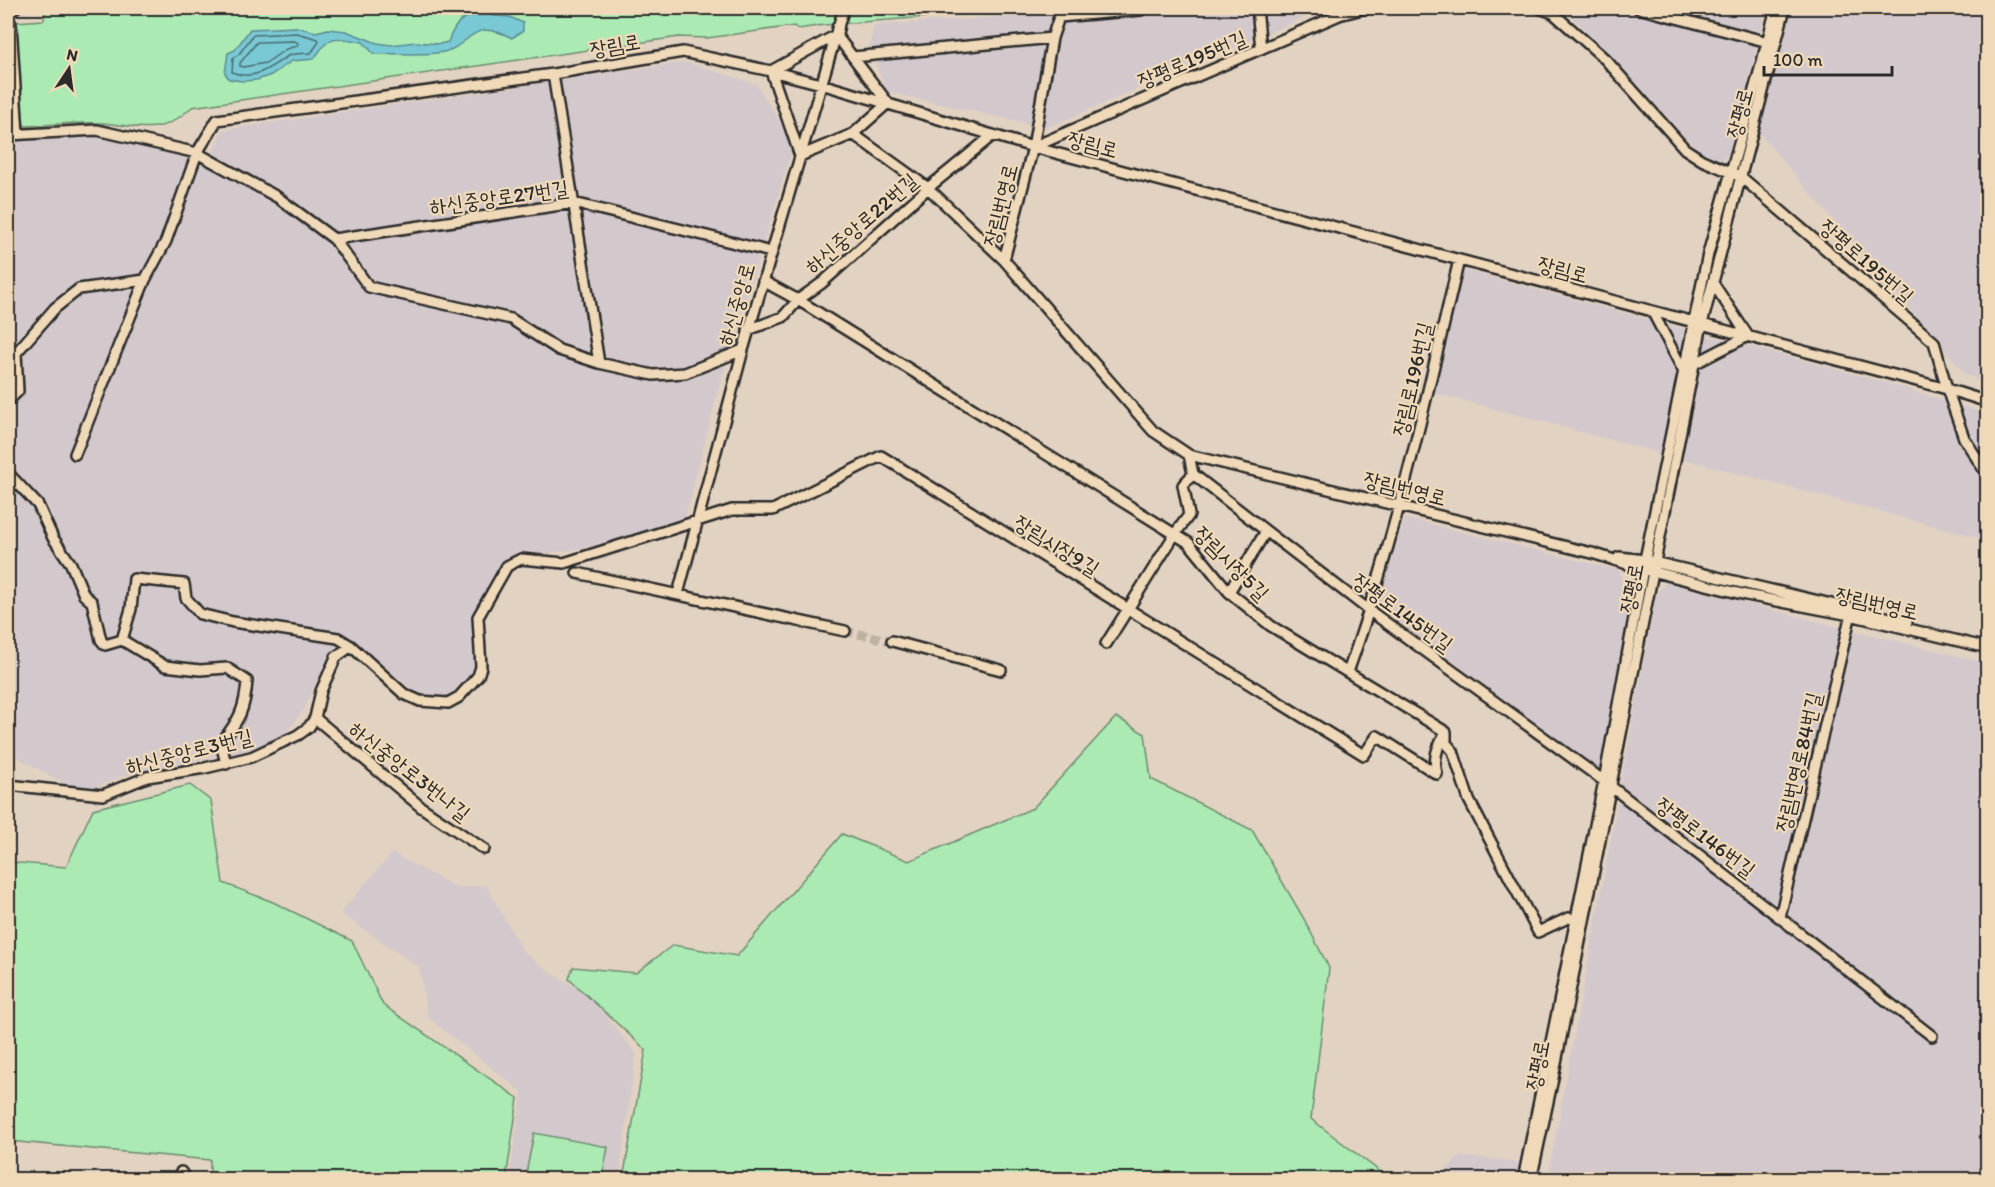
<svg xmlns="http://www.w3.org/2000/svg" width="1995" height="1187" viewBox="0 0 1995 1187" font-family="Itim,'Poor Story',sans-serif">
<rect width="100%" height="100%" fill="#e2d2c1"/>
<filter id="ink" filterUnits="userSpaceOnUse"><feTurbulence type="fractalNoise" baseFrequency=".0167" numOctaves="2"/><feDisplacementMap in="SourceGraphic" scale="12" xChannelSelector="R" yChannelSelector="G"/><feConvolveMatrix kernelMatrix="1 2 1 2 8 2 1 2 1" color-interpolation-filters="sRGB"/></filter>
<g filter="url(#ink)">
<path fill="#d3c9cc" d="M1065 8H1327L1046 128 887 92 875 62 868 53 874 25 1063 13Z
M1560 8H1767L1730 155 1722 160 1712 158 1698 151 1575 20Z
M1791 8H1972L1987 12V384L1966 375 1757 131Z
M685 62 756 84 794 144 720 384 685 519 610 544 559 552 523 555 508 561 476 616 475 671 458 691 446 699H427L419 695 353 642 349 641 331 655 317 681 305 708 284 736 256 750 216 756 123 776 81 793 8 752V139L91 134 176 151 212 155 222 130Z
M1464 270 1884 382 1987 414V540L1431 392 1460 273Z
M1405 518 1618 570 1632 592 1600 770 1375 605Z
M1666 582 1831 625 1987 663V1179L1437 1180 1460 1156 1504 1160 1549 1171 1656 595Z
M392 853 457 888 486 885 524 953 553 974 587 993 636 1053 619 1179H509L522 1092 428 1018 419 967 340 913Z"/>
<path fill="#abebb3" stroke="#6b8b6f" stroke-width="1.5" d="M88 8 117 9 130 8H1042L824 25 798 29 794 26 707 38 679 37 192 107C158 139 140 125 100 123 76 122 50 125 26 126L21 122 15 22 44 20 45 12Z
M1116 717 1145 734 1151 779 1252 830 1304 919 1329 968 1311 1119 1383 1174 1380 1179H623L646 1050 569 979 573 967 636 973 673 945 737 956 842 834 909 861 1033 808Z
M190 785 211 801 223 883 273 902 352 941 383 1005 518 1098 506 1179H210V1160L8 1141V862L66 867 93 809Z
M534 1133 608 1147 602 1179H525Z"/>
<path fill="#79c9d4" stroke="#5a8a90" stroke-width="1.5" d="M488 14 495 16 510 17 523 23V31L512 38C467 15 473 50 436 53 416 55 395 53 374 54L363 42C333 38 332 32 314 59L292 61 271 75 257 80 242 81 229 79 225 73 228 53 235 50 250 29 297 27 316 32 328 29 346 31 377 43 391 45 416 42 440 44 448 42C457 18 464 15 488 14Z"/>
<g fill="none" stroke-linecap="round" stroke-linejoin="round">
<path stroke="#4a6a6f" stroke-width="1.5" d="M297 33 318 39 319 42 311 53C304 54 294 53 288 56 270 67 254 82 232 72L233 58 239 54 253 35Z
M295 41 298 43 297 46 286 49 266 63 243 67 240 66V63L257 42Z"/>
<path stroke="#bdb1a3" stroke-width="9" stroke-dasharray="9 4.5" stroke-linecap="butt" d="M845 631 892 641"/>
<defs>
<path id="minor" d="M8 8H15
M1061 8 1059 17 1141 10
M1257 8 1261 49
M1539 8 1553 13 1605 59 1685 149 1702 160 1740 176 1934 342 1947 389 1964 438 1988 476
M1638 8 1772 43
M1059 17 1052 38 1033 147 1004 260 1153 431 1189 455 1592 553 1643 569 1746 595 1850 615 1988 648
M8 20 11 24 18 134
M838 27 844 8
M836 35 888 103 853 134 800 156 771 71Z
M853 57 1052 38
M553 74 599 363
M853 134 928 188 1004 260
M8 135 97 130 197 153 277 197 334 239 369 287 511 319 559 350 599 363 653 375 685 373 743 350
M1033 147 1339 15 1366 8
M334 239 574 203 771 252
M763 281 798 300 1189 543 1229 592 1271 626 1446 732V743L1453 751 1469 800 1538 932 1568 918 1580 920
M1652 311 1683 370
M748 330 783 317 798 300 822 283 928 188 993 135
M1694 364 1748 336 1713 283
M8 401 18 391 16 353 55 308 79 289 145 280
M75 454 145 280 166 241 197 153 217 120 553 74 683 52 771 71 821 84 1033 147 1947 389 1988 402
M1189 455 1193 474 1266 531 1370 611 1604 781 1932 1036
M8 473 38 505 53 538 71 564 84 595 92 602 101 640 105 645 122 640 131 609 134 579 184 584 186 598 200 614 233 622 338 638 351 646
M1619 557 1645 560 1907 622
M577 573 845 631
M1229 592 1266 531
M678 594 743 350 836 35
M122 640 165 666 200 670 227 668 247 681C245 710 239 720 221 743L226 764
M892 641 1001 670
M1106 644 1175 534 1189 515 1183 485 1193 474
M1348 672C1396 538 1426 398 1459 260
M315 718 421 807 484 849
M1437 774C1433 758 1437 748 1445 734
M8 785 103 795 147 777 205 768 251 757 298 735 309 727 315 718 321 691 336 657 351 646 404 694 420 701 448 703 459 697 478 676 481 667 478 617 507 566 521 559 564 563 732 510H773L881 456 1364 755 1377 736 1437 774
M1780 917 1852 609
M181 1172 186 1180
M1523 1180 1604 781 1643 569 1708 254 1763 58 1776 8
M1531 1180 1552 1083 1702 324 1785 8"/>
<path id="major" d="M836 35 838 27"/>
</defs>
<use href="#minor" stroke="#2b2b2b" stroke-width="14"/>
<use href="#major" stroke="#2b2b2b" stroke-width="15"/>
<use href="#minor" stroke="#efd9b8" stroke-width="9"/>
<use href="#major" stroke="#efd9b8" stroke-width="10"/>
</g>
</g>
<g text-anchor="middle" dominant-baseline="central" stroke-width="4.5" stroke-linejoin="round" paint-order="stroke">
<g font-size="21" fill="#2b2b2b" stroke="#efd9b8">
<text transform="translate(615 45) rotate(-10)">장림로</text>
<text transform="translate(1192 59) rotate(-23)">장평로195번길</text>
<text transform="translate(1739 113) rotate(-75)">장평로</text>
<text transform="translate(1093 144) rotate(15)">장림로</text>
<text transform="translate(499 197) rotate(-8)">하신중앙로27번길</text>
<text transform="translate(1000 205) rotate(-76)">장림번영로</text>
<text transform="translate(861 223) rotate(-41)">하신중앙로22번길</text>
<text transform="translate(1867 261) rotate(41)">장평로195번길</text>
<text transform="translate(1563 269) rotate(15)">장림로</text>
<text transform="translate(736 304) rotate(-74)">하신중앙로</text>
<text transform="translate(1412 379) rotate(-77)">장림로196번길</text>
<text transform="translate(1405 488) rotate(14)">장림번영로</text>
<text transform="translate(1057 545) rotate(32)">장림시장9길</text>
<text transform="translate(1232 563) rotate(45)">장림시장5길</text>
<text transform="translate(1631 588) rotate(-79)">장평로</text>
<text transform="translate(1877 603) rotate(13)">장림번영로</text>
<text transform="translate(1403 612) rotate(36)">장평로145번길</text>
<text transform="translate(189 751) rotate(-14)">하신중앙로3번길</text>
<text transform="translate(1798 762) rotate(-77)">장림번영로84번길</text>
<text transform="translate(410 771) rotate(38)">하신중앙로3번나길</text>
<text transform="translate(1706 837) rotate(37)">장평로146번길</text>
<text transform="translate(1537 1065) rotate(-79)">장평로</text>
</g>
</g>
<rect width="1995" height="1187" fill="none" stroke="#efd9b8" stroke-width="30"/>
<rect x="15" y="15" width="1965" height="1157" fill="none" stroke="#2b2b2b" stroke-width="2" filter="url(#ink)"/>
<g transform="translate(69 69) rotate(13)" stroke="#efd9b8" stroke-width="4.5" paint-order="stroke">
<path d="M0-4.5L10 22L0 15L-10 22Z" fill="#2b2b2b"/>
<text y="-9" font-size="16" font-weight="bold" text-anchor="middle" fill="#2b2b2b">N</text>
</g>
<path d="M1764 66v9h128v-9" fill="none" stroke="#2b2b2b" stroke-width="3"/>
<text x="1773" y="66" font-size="18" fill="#2b2b2b" stroke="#efd9b8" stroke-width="4.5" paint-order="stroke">100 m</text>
</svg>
